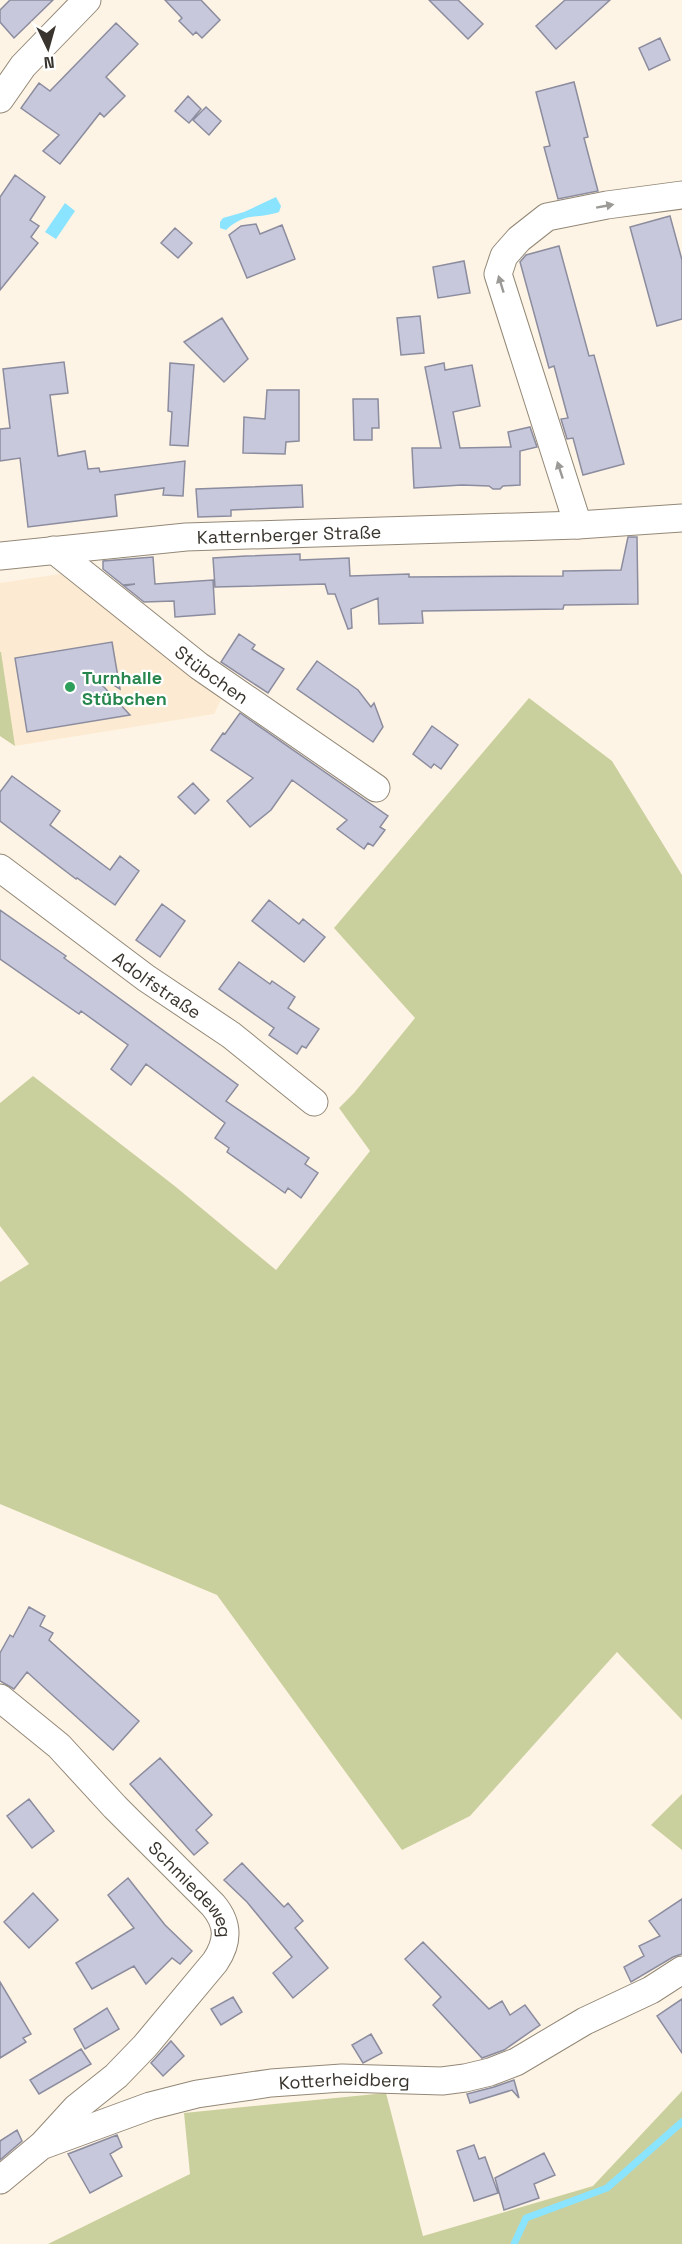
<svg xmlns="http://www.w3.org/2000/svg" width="682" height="2244" viewBox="0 0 682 2244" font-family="'Space Grotesk',sans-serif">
<rect width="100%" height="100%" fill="#fef4e5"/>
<path fill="#fcebd2" d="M60 574 189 671 222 698 214 714 15 746 0 736V583Z"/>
<path fill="#cad09d" d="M0 652H1L15 746 0 736Z
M529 698 612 761 682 875V1720L617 1652 470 1816 402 1850 217 1595 0 1504V1282L29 1264 0 1226V1103L33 1076 176 1187 276 1270 370 1151 339 1108 354 1093 415 1018 334 928Z
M682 1794V1850L651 1825Z
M682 2091V2244H48L190 2174 184 2113 386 2093 423 2236 593 2186Z"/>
<path fill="#8ae3ff" d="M276 197 281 206 279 212C256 220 247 211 226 230L220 228V222L223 218 244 212Z
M65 203 75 211 56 239 45 232Z"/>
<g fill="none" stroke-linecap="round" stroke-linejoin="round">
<path stroke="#8ae3ff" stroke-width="7" d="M514 2244 526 2218 607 2188 682 2122"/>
</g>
<path fill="#c8c8dc" stroke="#8c8c9f" stroke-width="1.5" d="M10 0H53L14 38 0 22V10Z
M165 0H201L220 20 202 38 196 32 193 35 179 21 182 18Z
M429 0H458L483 24 468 39Z
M565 0H610L556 49 536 26Z
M116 23 138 44 106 77 125 96 104 117 100 113 60 164 43 151 59 135 21 108 39 83 50 91Z
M660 38 670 60 649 70 639 48Z
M574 82 588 137 584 138 598 191 558 199 544 147 550 146 536 92Z
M188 96 201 109 189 123 175 111Z
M206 107 221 121 209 135 193 120Z
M15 175 45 197 30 220 39 226 31 237 38 243 0 290V197Z
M670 216 682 260V319L657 326 630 227Z
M256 224 260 234 282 225 295 259 247 278 229 235 241 226Z
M175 228 192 243 178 258 161 243Z
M559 246 589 356 594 355 624 464 583 475 573 438 567 439 561 419 568 418 554 366 549 368 520 262 526 255Z
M464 261 470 293 438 298 433 267Z
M420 316 424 353 401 355 397 318Z
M222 318 248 359 224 382 184 342Z
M64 362 68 393 50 395 58 456 85 451 88 469 99 468 100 472 185 461 183 496 163 495 164 488 115 495 117 516 28 527 20 458 0 461V429L10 428 3 369Z
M170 363 194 365 188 446 170 445 172 412 168 411Z
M444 363 445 370 472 365 480 406 453 412 460 448 511 447 508 432 530 427 537 447 520 451V485L503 486 500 489H493L489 486 462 485 414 488 412 448H441L425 367Z
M267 390H299V441L286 442 285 454 243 453 244 417 265 419Z
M353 399H378L379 428H372V440H354Z
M302 485 303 507 231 510V516L198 517 196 489Z
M628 537H637L638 604 564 605 563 609 422 611 423 623 379 624 378 598 351 609 352 628 348 629 335 594H328L325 584 215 587 213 558 246 556 300 554V560L349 558 350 576 409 574V577L563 576V571L621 570Z
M153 557 155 584 213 580 215 614 175 617 174 601 144 602 124 586 135 584 123 585 103 569V561Z
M239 634 255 645 252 649 284 669 268 693 221 662Z
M112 642 120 689 107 681 103 686 130 715 27 732 15 658Z
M317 661 358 690 371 707 374 703 383 727 373 742 297 689Z
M240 713 388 816 380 827 385 830 373 846 368 843 364 849 337 829 347 820 292 780 271 810 250 827 227 801 253 778 211 750 223 733 225 734Z
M432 726 458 745 441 769 434 764 431 768 413 754Z
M12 776 60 811 50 825 110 870 120 856 139 871 115 905 77 878 76 879 0 821V792Z
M193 783 209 800 195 814 178 797Z
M269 900 299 924 303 919 325 937 304 962 252 921Z
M162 904 185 921 160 957 136 940Z
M0 910 66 956 64 958 238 1085 226 1101 309 1158 305 1164 318 1173 301 1198 288 1188 285 1193 227 1152 229 1148 215 1138 225 1123 146 1064 131 1085 111 1069 128 1045 81 1011 79 1014 0 959Z
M239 962 270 984 272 981 295 997 288 1008 319 1029 306 1048 302 1046 297 1054 269 1035 274 1028 219 989Z
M29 1607 45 1616 40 1626 53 1633 49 1640 139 1721 113 1750 27 1672 14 1689 0 1681V1653L10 1635 13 1637Z
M160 1758 212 1815 196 1830 208 1843 194 1855 130 1784Z
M29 1799 54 1831 32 1848 7 1816Z
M242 1863 284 1907 288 1903 303 1921 295 1928 328 1968 293 1998 273 1973 292 1957 247 1902 224 1880Z
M128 1878 165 1925 192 1951 180 1964 172 1958 146 1984 134 1966 92 1989 76 1963 134 1928 108 1895Z
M33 1893 58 1920 29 1948 4 1922Z
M682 1899V1954L673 1957 631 1982 624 1967 644 1956 639 1946 660 1936 649 1921Z
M423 1942 489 2009 502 2001 510 2015 525 2005 540 2025 504 2050 482 2058 433 2005 441 1997 405 1959Z
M0 1982 31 2034 23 2038 26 2042 0 2058Z
M233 1997 242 2012 221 2025 211 2009Z
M682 1999V2053L657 2016Z
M107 2008 119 2029 85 2049 74 2029Z
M371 2034 382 2053 363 2063 352 2045Z
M171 2041 184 2056 163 2076 151 2063Z
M81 2049 91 2064 39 2094 30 2080Z
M514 2080 519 2098 512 2090 470 2103 467 2094 494 2087Z
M17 2130 22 2141 0 2160V2141Z
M117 2135 122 2147 110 2154 122 2176 90 2193 68 2154Z
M474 2145 479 2159 485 2157 498 2193 474 2201 457 2151Z
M544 2153 555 2175 534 2184 539 2198 504 2210 495 2178Z"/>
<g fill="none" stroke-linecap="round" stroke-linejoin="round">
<defs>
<g id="minor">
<path d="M0 99 23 66 87 0"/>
<path d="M578 525 498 274 504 256 519 239 547 217 607 205 682 195"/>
<path id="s1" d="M54 550 199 666 376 788"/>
<path id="s2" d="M0 556 186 537 578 525 682 518"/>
<path id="s3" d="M0 868 146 978 231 1035 314 1102"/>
<path id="s4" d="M0 1698 59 1746 115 1807 213 1905C229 1924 229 1941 215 1962L145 2046 116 2076 76 2108 44 2143"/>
<path id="s5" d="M0 2180 41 2146 150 2106 197 2094 271 2083 342 2078 442 2081 465 2078 490 2072 516 2062 585 2021 651 1990 682 1970"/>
</g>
</defs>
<use href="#minor" stroke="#938877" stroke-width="29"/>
<use href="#minor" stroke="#fff" stroke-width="27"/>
</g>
<defs><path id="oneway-solid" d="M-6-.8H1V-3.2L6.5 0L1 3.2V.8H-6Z" transform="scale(1.5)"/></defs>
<g fill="#9c9a96">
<use href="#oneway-solid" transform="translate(605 206) rotate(-10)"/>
<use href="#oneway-solid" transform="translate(501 284) rotate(-107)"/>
<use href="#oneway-solid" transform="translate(560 470) rotate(-108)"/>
</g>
<circle fill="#2e9e5b" stroke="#fff" stroke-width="2" cx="70" cy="687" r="6"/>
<g text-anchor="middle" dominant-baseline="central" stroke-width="4.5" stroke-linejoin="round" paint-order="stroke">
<g font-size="18" fill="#39342d" stroke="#fff">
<text stroke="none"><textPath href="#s2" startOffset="290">Katternberger Straße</textPath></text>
<text stroke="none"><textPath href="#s1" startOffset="201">Stübchen</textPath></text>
<text stroke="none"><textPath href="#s3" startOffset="196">Adolfstraße</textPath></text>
<text stroke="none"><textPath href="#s4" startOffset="272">Schmiedeweg</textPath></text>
<text stroke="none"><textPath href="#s5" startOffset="366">Kotterheidberg</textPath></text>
</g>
<g font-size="18" font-weight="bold" fill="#27864d" stroke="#fff" text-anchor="start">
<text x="82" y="677">Turnhalle<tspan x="82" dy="21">Stübchen</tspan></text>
</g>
</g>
<g transform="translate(48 48) rotate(175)" stroke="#ffffff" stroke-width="4.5" paint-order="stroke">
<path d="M0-4.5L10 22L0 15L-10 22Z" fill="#39342d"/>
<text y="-9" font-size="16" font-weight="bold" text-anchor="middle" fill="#39342d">N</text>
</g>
</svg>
